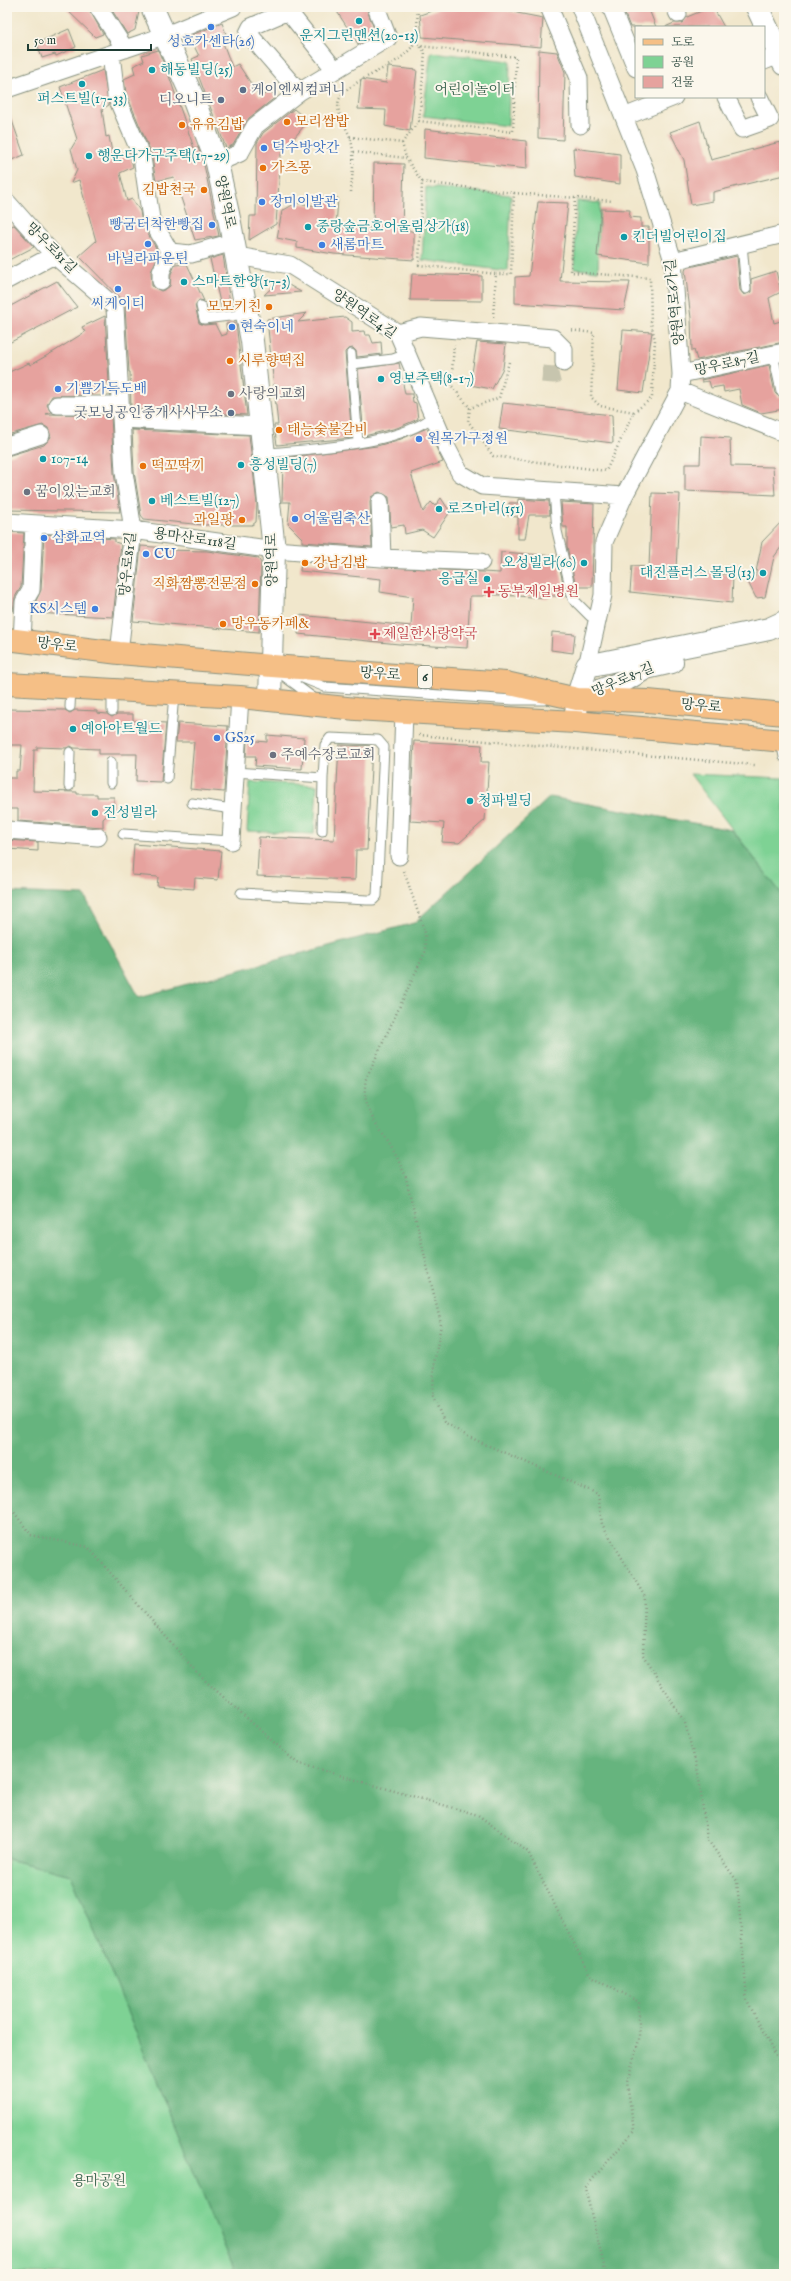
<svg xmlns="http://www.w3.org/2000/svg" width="791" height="2281" viewBox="0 0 791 2281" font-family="'IM FELL English','Noto Serif KR',serif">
<rect width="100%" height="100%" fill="#fbf7ec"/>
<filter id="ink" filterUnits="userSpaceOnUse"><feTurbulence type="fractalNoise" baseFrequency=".025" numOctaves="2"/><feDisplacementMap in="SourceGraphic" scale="8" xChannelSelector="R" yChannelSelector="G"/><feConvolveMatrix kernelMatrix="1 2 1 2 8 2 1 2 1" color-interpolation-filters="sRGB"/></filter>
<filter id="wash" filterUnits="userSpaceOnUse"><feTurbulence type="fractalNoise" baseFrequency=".012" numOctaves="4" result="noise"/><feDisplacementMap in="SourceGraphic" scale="16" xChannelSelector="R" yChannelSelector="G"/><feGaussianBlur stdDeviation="0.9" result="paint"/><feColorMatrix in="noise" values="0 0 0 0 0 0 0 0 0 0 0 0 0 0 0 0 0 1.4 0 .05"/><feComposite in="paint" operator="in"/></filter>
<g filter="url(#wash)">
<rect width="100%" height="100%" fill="#f1e7cc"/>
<path fill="#7ed294" stroke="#4e8864" d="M431 52 510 61 508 126 423 116Z
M426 187 511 195 508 271 422 260Z
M577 201 600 203 598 271 574 269Z
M690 774 784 778V897Z
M250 782 317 785 314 834 247 831Z
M7 1859 71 1875 236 2274H7Z"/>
<path fill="#66b47e" stroke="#427859" d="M550 797 732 830 784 897V2274H236L71 1875 7 1859V892L84 895 139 997 414 923Z"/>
<g id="blocks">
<path fill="#e6a29e" d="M64 7H88L103 34 95 37Z
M110 7H140L135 30 127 34Z
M334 7H366L376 34 358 44Z
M443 7H486L543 18 541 47 422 37 420 15Z
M622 7H648L656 27H630Z
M711 7H713L724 27H665L674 23H682L687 17Z
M222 23 226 34 220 35 232 67 238 64 260 97 270 91 276 97 249 118 233 145 226 148 192 59 199 56 189 36Z
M69 29 76 47 56 56 55 54 42 58 37 43Z
M158 50 169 76 194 148 198 147 204 165 219 236 195 240 174 177 156 181 151 153 126 93 124 79 135 74 133 66 144 61 142 55Z
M539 50 557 52 565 72 563 140 538 138Z
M388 67 417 70 410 131 385 126 386 110 358 109 361 79 386 83Z
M103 70 109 105 102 109 106 137 109 136 113 158 129 151 133 167 120 173 127 201 132 199 140 211 142 224 159 253 151 272 152 286 161 291 166 289 170 286 171 274 175 265 187 264 204 301 199 300 195 305 199 323 204 325 215 324 221 336 227 334 226 324 236 323 247 415 131 409 130 372H129L125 307 128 306 79 256 96 241 79 180 71 183 77 170 71 149 77 139 60 87Z
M294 109 308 121 281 154 276 224 249 240 250 216H256L257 143 263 133Z
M7 112H9L24 155 7 162Z
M700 121 711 160 780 142 784 153V175L713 192V201L691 205 684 160 670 132Z
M425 129 526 141 527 169 424 158Z
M573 148 620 154V184L575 177Z
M374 163 404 164 402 228 414 232V260L334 254 297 248V242L277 238 282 211 296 203 318 206V197L338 198 336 227 373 228Z
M538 202 568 203 560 281 630 282 624 310 515 303V277L529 276Z
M601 209 630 210 629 217 641 218V227H649V263L597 256Z
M14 225 34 247 7 261V228Z
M223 255 231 310 222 311 210 259Z
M737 256 740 290 744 295 751 292V279L776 271 781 292 769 298 774 323 784 320V342L697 360 694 350 692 351 691 318 685 271 686 268Z
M412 274 482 276V301L410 300Z
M280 280 301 292 264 295Z
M57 281 77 307 7 344V308Z
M307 313 298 322 345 317 352 322V332L364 331 365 335H370L373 343 381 342 382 354 357 357 356 351 353 348 348 349 345 352 352 438 277 445 274 425H278L267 319Z
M105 316 109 382 97 388 99 391 89 395 52 396 47 405 51 412 46 414 111 415 114 473 120 512 7 510V456L44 445 51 437 48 428 43 425 7 435V373L29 363 30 365 55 351 85 332 82 327Z
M623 330 652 332 643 393 618 390Z
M477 342 506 344 503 368 492 389 470 385Z
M399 363 405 394H412L413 402 416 403 418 419 397 428 364 436 358 369Z
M769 365 775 393 779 397 784 396V409L761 413 742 405 739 389 724 392 723 386 711 388 709 381 702 382 701 380Z
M503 403 612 415 613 443 499 429Z
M427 428 443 462 411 473 423 512 431 502 435 506 441 498 450 512 433 537 422 530 405 534 404 525 391 527 389 497 379 492 371 497 370 502 372 547 302 542V538L288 524 290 502H282L283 458 377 446 401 439Z
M132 430 249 435 257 504 256 522 252 525H203L144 519 141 515 134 471Z
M701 436 730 438 731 466 773 467 775 495 685 491V464H700Z
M652 493 680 494 676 569 733 575 732 603 630 592 632 566 649 567Z
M518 499 549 501 550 515H529L525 539H518V517L508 516 509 503H518Z
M561 502 594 504 592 587H576L567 547V527H563Z
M784 519V543L774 557 765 597 756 598 745 576 755 577 762 542Z
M9 532 24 533 21 587 15 597 13 611H7Z
M44 534 115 539V542L121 544 113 617 33 613 34 605 41 590Z
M141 546 167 548 166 550 207 551 258 558 261 563 259 632 133 621Z
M501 552 557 556 566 596H548V598L484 594V596H470L467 648 399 644 298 634 299 615 411 626 413 597 380 592 381 579 300 571 301 562 500 573Z
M552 632 575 634 573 653 551 650Z
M7 709 65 710 70 713 75 710 97 711V713L107 714 112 717 117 714H133V721L166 723 161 782 136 781 137 754H99V749L74 748 71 746 66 748 37 747V750H34L33 791 77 792V794H97V797H114V809L103 819V827L18 821V809H7V778H16V771H20L22 745H7Z
M178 723 228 726 224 792 190 789 194 742H176Z
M267 735 304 738 302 769 255 766 256 756H246L247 740 267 742Z
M414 741 482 745 481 762H489L485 820 459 843 442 842 444 823 410 821Z
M339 745 372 746 367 850H356L355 880 257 876 259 837 334 840Z
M7 840 38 842V851L7 849Z
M134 844 221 851 218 880 195 878 194 889 157 886 158 877 132 875Z"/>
</g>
</g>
<g filter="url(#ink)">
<use href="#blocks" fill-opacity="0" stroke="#889280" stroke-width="1"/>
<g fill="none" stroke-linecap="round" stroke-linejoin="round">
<path stroke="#c7c5ae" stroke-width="17" stroke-dasharray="17 8" stroke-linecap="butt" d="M542 374 554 375 562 373 564 363"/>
<defs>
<path id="service" d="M742 244 746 289
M201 306 204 319 247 314
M351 354 358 442
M773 354 781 391
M352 364 393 359 407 354
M263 454C311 448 397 446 434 416
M554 491 557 531 573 599 590 616 598 620
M277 671 315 699
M295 675 325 687 513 700H544
M112 691V711
M70 707 71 688
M781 741 784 757
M111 762V783
M234 772 323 778 325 745 330 738 378 740 384 747 377 896 373 900H367L241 893
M167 779 174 694
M69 786 70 752
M192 803 232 809
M322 831 323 778
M123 834 231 841"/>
<path id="minor" d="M98 7 125 49
M549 7 579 78 580 125
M580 7 645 170 673 261 681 374 680 391 624 496 604 542 603 595 587 666
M611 7 636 68
M675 7 678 14
M111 54 116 96 142 157 151 219 170 252 191 254 233 242
M764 61 779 55
M7 89 166 35 233 7
M299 92 248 33 251 27 288 11 335 70
M726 97 742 129 770 119 759 97
M624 117 674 97
M217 163 240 153 255 126 299 92 388 38 376 7
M7 202 54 255 115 307 124 472 133 530 119 653
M237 256 290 265 398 333 446 446 460 473 482 486 624 496
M673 261 784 234
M7 280 54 255
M161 281V272L170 252
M398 333 421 327 553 338 564 349V363
M681 374 784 352
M680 391 784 433
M57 405H120
M121 419 260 426
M7 446 41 435
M380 502 382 558
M7 522 133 530 274 550 382 558 481 562
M22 640 24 602 31 590 34 524
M7 830 98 837
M231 841 240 697
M399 856 404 712"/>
<path id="tertiary" d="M152 7 193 98 217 163 230 223 252 341 274 550 270 700
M757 7 784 64
M578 699 620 683 646 668 672 662
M576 717 577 699 587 666 769 629 784 622"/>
<path id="primary" d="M7 639 119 653 272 666 506 683 577 699 648 701 784 714
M7 684 240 697 356 709 575 722 784 741"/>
</defs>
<use href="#service" stroke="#889280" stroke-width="11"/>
<use href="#minor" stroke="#889280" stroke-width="19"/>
<use href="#tertiary" stroke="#889280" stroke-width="24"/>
<use href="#primary" stroke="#889280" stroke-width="24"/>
<path stroke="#889280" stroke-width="2.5" stroke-dasharray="1 3" stroke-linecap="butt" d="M415 42 420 46 516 57 513 132 419 121 425 52 420 46
M350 137 402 143 419 121
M402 143 406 158
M354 152 406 158 422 182
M351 192C352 174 356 155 350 137 346 126 335 113 339 100 347 78 408 66 415 40 418 30 417 18 418 7
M514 193 613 201
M575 198 571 272 650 278 651 323 655 340 652 398 634 412
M493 317 496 274 419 265 422 182 514 193 511 274H496
M509 362 499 398 470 408 468 421 493 456 606 471 634 412 600 406 591 397 594 333 569 330
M442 374 470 408
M451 385 454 345
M419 735 755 765
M404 871 425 933V952L366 1079C360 1111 380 1126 394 1152 398 1159 401 1167 405 1174L441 1324 434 1364 433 1396 444 1422 469 1437 598 1494 602 1524 645 1597 643 1655 685 1723 698 1772 707 1839 737 1881 747 2000 774 2053 784 2068
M7 1503 31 1535 88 1547 200 1676 297 1763 478 1815 528 1852 590 1975 639 2002V2040L627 2082 634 2131 585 2188 606 2274"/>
<use href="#service" stroke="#fff" stroke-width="9"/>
<use href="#minor" stroke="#fff" stroke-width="17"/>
<use href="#tertiary" stroke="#fff" stroke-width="22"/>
<use href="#primary" stroke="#f5bf86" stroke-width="22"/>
</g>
</g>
<g fill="#0f9aa8" stroke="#fbf7ec" stroke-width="1.5">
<circle cx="359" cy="21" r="4"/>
<circle cx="152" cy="70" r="4"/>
<circle cx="82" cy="84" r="4"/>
<circle cx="89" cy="156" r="4"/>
<circle cx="308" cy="227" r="4"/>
<circle cx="624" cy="237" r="4"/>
<circle cx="184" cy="282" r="4"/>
<circle cx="381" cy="379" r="4"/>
<circle cx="43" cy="459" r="4"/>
<circle cx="241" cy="465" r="4"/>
<circle cx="152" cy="501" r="4"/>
<circle cx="439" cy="509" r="4"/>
<circle cx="584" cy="563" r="4"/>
<circle cx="763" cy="573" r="4"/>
<circle cx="487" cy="579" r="4"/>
<circle cx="73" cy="729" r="4"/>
<circle cx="470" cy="801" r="4"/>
<circle cx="95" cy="813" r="4"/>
</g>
<g fill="#3f7fe0" stroke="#fbf7ec" stroke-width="1.5">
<circle cx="211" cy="27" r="4"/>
<circle cx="264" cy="148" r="4"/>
<circle cx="262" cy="202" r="4"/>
<circle cx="212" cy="225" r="4"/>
<circle cx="148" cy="244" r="4"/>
<circle cx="322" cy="245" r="4"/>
<circle cx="118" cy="289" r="4"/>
<circle cx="232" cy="327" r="4"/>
<circle cx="58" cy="389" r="4"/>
<circle cx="419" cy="439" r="4"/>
<circle cx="295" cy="519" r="4"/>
<circle cx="44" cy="538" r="4"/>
<circle cx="146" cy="554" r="4"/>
<circle cx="95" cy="609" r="4"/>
<circle cx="217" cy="738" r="4"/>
</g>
<g fill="#5c6f8a" stroke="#fbf7ec" stroke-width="1.5">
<circle cx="243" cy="90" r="4"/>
<circle cx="221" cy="100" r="4"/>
<circle cx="231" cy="413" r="4"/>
</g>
<g fill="#e8710a" stroke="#fbf7ec" stroke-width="1.5">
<circle cx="287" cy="122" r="4"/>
<circle cx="182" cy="125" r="4"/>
<circle cx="263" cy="168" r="4"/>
<circle cx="204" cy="190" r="4"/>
<circle cx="269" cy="307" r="4"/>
<circle cx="230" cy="361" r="4"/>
<circle cx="279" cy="430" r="4"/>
<circle cx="143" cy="466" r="4"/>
<circle cx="242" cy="520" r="4"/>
<circle cx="305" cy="563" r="4"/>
<circle cx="255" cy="584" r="4"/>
<circle cx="223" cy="624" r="4"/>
</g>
<g fill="#6b7280" stroke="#fbf7ec" stroke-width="1.5">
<circle cx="231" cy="394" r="4"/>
<circle cx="27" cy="492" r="4"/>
<circle cx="273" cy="755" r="4"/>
</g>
<g fill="#e0444e" stroke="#fbf7ec" stroke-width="1.5">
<path d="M487 586h4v4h4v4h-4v4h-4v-4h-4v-4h4z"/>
<path d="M373 628h4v4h4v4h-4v4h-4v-4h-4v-4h4z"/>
</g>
<g text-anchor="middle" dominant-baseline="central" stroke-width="4" stroke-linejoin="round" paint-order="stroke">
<rect fill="#fbf7ec" stroke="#61756b" stroke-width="1" x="418" y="666" width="14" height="22" rx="3"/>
<g font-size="13" font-weight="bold" fill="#1f3d34">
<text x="425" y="677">6</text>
</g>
<g font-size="14" fill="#0d838f" stroke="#fbf7ec" text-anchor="start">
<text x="359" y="36" text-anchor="middle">운지그린맨션(20-13)</text>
<text x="160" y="70">해동빌딩(25)</text>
<text x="82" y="99" text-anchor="middle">퍼스트빌(17-33)</text>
<text x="97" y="156">행운다가구주택(17-29)</text>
<text x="316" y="227">중랑숲금호어울림상가(18)</text>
<text x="632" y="237">킨더빌어린이집</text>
<text x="192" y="282">스마트한양(17-3)</text>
<text x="389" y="379">영보주택(8-17)</text>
<text x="51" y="459">107-14</text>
<text x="249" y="465">흥성빌딩(7)</text>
<text x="160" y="501">베스트빌(127)</text>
<text x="447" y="509">로즈마리(151)</text>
<text x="576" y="563" text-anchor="end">오성빌라(60)</text>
<text x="755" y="573" text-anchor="end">대진플러스 몰딩(13)</text>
<text x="479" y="579" text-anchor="end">응급실</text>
<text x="81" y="729">예아아트월드</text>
<text x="478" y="801">청파빌딩</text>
<text x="103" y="813">진성빌라</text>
</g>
<g font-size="14" fill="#366cbe" stroke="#fbf7ec" text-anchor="start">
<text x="211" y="42" text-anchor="middle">성호카센타(26)</text>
<text x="272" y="148">덕수방앗간</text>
<text x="270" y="202">장미이발관</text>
<text x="204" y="225" text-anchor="end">빵굼터착한빵집</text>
<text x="330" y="245">새롬마트</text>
<text x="148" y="259" text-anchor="middle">바닐라파운틴</text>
<text x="118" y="304" text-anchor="middle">씨케이티</text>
<text x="240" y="327">현숙이네</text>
<text x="66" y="389">기쁨가득도배</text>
<text x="427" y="439">원목가구정원</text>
<text x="303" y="519">어울림축산</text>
<text x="52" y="538">삼화교역</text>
<text x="154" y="554">CU</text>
<text x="87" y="609" text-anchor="end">KS시스템</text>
<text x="225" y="738">GS25</text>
</g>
<g font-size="14" fill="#4e5e75" stroke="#fbf7ec" text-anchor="end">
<text x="251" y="90" text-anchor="start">케이엔씨컴퍼니</text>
<text x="213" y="100">디오니트</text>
<text x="223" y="413">굿모닝공인중개사사무소</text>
</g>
<g font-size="14" fill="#37624c" stroke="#fbf7ec">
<text x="475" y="90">어린이놀이터</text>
<text x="99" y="2181">용마공원</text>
</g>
<g font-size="14" fill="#c56008" stroke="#fbf7ec" text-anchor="start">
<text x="295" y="122">모리쌈밥</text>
<text x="190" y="125">유유김밥</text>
<text x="271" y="168">가츠몽</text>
<text x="196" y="190" text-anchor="end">김밥천국</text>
<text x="261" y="307" text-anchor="end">모모키친</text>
<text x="238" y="361">시루향떡집</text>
<text x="287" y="430">태능숯불갈비</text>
<text x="151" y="466">떡꼬딱끼</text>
<text x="234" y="520" text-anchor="end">과일팡</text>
<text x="313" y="563">강남김밥</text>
<text x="247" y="584" text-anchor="end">직화짬뽕전문점</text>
<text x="231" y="624">망우동카페&amp;</text>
</g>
<g font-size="14" fill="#1f3d34" stroke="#fbf7ec">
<text transform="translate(225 202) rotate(78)">양원역로</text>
<text transform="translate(51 248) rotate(45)">망우로81길</text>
<text transform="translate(675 302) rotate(-96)">양원역로6가길</text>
<text transform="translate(364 314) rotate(35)">양원역로4길</text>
<text transform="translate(727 364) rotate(-12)">망우로87길</text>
<text transform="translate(195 539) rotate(8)">용마산로118길</text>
<text transform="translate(272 560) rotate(-91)">양원역로</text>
<text transform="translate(128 564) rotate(-84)">망우로81길</text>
<text transform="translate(57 645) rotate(7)">망우로</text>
<text transform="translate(380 674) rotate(4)">망우로</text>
<text transform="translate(623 680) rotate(-23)">망우로87길</text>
<text transform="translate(701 706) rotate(5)">망우로</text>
</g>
<g font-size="14" fill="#5b616d" stroke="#fbf7ec" text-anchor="start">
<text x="239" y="394">사랑의교회</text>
<text x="35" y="492">꿈이있는교회</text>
<text x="281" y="755">주예수장로교회</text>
</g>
<g font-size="14" fill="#be3a42" stroke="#fbf7ec" text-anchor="start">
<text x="498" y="592">동부제일병원</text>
<text x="383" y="634">제일한사랑약국</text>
</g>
</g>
<rect width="791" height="2281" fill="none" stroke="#fbf7ec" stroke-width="24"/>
<rect x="635" y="26" width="130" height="72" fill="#fbf7ec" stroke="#a3ada2"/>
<rect x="643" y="39" width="20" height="6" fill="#f5bf86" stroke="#a3ada2"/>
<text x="671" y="46" font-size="12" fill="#1f3d34">도로</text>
<rect x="643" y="56" width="20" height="12" fill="#7ed294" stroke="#a3ada2"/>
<text x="671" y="66" font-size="12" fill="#1f3d34">공원</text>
<rect x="643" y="76" width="20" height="12" fill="#e6a29e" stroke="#a3ada2"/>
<text x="671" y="86" font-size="12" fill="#1f3d34">건물</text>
<path d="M28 44v6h123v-6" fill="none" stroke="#1f3d34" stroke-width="2"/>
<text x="34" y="44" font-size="12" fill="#1f3d34" stroke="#fbf7ec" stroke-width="3" paint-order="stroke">50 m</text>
</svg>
